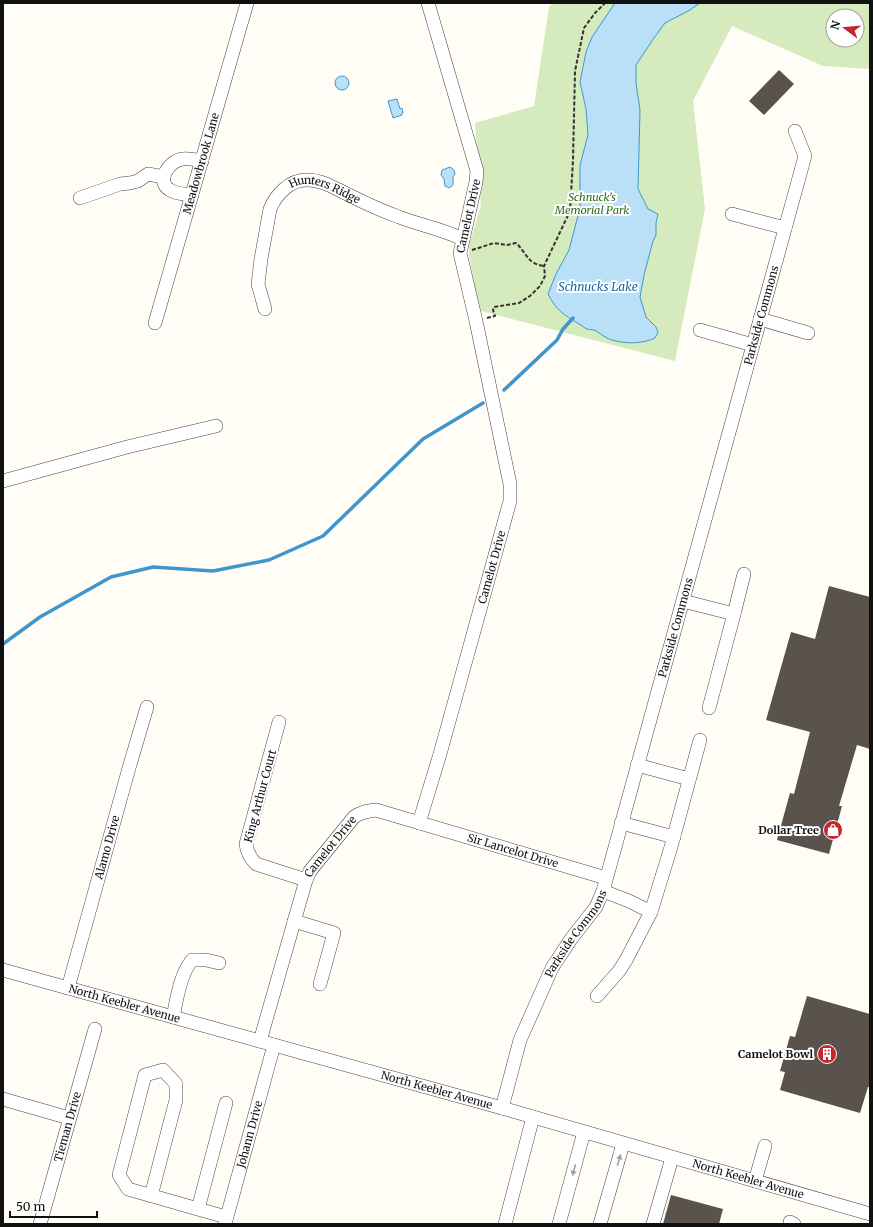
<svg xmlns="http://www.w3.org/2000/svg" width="873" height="1227" viewBox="0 0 873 1227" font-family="Merriweather,serif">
<rect width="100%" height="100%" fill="#fffdf5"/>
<path fill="#d5ebbd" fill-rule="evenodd" d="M553 3H870V69L823 66 732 26 693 101 705 209 675 361 481 311 476 295 469 255V245L481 205 475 123 534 106 549 7ZM833 16H857V40H833Z"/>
<path fill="#b9e0f7" stroke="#3f96cf" d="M615 3H700L690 10 665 23 654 38 636 65V83L640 110 638 189 648 209 658 214 656 223V235L653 241 644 275 640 297 646 317 656 327 658 332 655 338C643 344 625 344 612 340 607 339 601 334 596 331 593 329 590 330 587 329 584 328 582 325 579 324 564 315 556 310 548 294L556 274 569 250 580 208V165L588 135 586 109 580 82 586 52 592 37Z
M335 83a7 7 0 1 1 14 0a7 7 0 1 1-14 0Z
M397 99 400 109 402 108 403 113 401 114 402 115 393 118 388 101Z
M450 167 454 170 455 174 453 177V185L449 188 445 186 444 179 441 175 442 170Z"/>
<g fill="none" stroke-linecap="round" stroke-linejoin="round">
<path stroke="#3f96cf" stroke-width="3.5" d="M504 390 557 340 563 329 573 318
M3 644 40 617 111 577 153 567 213 571 269 560 323 536 423 439 483 403"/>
</g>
<path fill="#5a524d" d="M779 70 794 84 764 115 749 101Z
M829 586 870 597V749L857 745 839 806H842L829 854 777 840 790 793 794 794 810 732 766 720 791 632 815 639Z
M807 996 870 1014V1087H868L860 1113 780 1090 785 1072 780 1071 790 1036 795 1037Z
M671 1195 723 1209 719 1224H663Z"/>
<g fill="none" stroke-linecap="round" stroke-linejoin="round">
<defs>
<g id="minor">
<path d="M192 195C185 194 176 194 170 190 155 182 169 160 183 159 189 158 196 160 202 161"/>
<path d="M80 198 120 184 130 183 138 181 148 174 164 177"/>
<path d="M732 214 785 228"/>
<path id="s1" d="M265 309 258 284 261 259 270 209C276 195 289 180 306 180 321 179 336 189 349 195 365 203 382 211 399 217 420 225 442 229 463 239"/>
<path d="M760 319 808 333"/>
<path id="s2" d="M155 323 247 3"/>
<path d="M700 330 753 345"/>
<path d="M3 481 127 447 216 426"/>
<path d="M683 601 734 614 709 708"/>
<path d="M734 614 744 574"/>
<path d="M279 722 246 844C247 853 250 858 256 864L306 880"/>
<path d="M637 765 689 779"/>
<path id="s3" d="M419 823 440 754 510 501V484L476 321 460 253 476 182 477 171 428 3"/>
<path d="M621 823 674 837"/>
<path d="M603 891 629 901 651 912 671 847 700 740"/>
<path d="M294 921 334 933 320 984"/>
<path id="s4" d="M3 970 502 1108 870 1214"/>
<path id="s5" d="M68 988 129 768 147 707"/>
<path d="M597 996 619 971 626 960 651 912"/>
<path d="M173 1017C177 998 180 975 192 960H206L219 963"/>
<path id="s6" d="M260 1041 306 880 310 871 354 817C361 812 367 811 376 810L606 878"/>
<path d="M3 1099 69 1118"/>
<path id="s7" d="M502 1108 520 1040 552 968 571 939 596 907 603 891 805 156 795 131"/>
<path d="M755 1181 765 1146"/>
<path d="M151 1196 176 1100V1084L163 1070 145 1075 119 1175 128 1189 226 1217"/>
<path d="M198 1209 226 1103"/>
<path d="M790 1222 794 1224"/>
<path id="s8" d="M40 1224 95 1029"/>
<path id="s9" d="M225 1224 274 1045"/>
<path d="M505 1224 533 1117"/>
<path d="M559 1224 584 1132"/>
<path d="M600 1224 623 1144"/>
<path d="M653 1224 672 1158"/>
</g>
</defs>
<use href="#minor" stroke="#444" stroke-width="14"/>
<path stroke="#333" stroke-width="2" stroke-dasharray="4 2" stroke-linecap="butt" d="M472 250 494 243 507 245 516 243C527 253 527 264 544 266
M487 318 495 316 493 310 494 307 519 303 530 296 540 286 545 276 544 266 570 211 573 160 575 71 584 28 595 13 605 3"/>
<use href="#minor" stroke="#fff" stroke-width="13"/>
</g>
<defs><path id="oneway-solid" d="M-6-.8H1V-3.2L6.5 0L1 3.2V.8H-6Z"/></defs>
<g fill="#a0a0a0">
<use href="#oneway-solid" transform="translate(619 1160) rotate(-74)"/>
<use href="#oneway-solid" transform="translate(574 1170) rotate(106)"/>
</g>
<defs>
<symbol id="shop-disc" viewBox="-11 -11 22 22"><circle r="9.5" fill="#c4262e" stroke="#fff"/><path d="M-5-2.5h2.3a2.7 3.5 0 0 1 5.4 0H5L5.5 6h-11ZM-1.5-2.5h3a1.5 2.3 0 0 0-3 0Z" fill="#fff"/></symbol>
<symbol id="building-disc" viewBox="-11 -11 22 22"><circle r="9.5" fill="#c4262e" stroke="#fff"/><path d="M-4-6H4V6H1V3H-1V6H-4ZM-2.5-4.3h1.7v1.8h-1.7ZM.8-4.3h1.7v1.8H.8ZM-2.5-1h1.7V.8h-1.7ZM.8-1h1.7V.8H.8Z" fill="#fff"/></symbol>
</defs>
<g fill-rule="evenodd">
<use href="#shop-disc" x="822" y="819" width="22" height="22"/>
<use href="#building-disc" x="816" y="1043" width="22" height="22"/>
</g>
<g text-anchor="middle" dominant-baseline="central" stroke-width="4" stroke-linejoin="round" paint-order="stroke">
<g font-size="11" fill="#111" stroke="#fff">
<text stroke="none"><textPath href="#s2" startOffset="166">Meadowbrook Lane</textPath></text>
<text stroke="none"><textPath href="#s1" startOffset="171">Hunters Ridge</textPath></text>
<text stroke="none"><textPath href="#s3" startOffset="626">Camelot Drive</textPath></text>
<text stroke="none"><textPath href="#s7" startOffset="839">Parkside Commons</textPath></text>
<text stroke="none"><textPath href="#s3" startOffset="266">Camelot Drive</textPath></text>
<text stroke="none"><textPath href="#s7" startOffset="515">Parkside Commons</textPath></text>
<text transform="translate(260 796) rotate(-75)">King Arthur Court</text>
<text stroke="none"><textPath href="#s5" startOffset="146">Alamo Drive</textPath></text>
<text stroke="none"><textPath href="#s6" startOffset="209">Camelot Drive</textPath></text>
<text stroke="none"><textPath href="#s6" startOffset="413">Sir Lancelot Drive</textPath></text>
<text stroke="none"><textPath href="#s7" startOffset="191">Parkside Commons</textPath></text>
<text stroke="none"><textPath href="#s4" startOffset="126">North Keebler Avenue</textPath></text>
<text stroke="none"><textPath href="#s4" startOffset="450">North Keebler Avenue</textPath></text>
<text stroke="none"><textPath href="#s8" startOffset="101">Tieman Drive</textPath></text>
<text stroke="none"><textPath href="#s9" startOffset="93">Johann Drive</textPath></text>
<text stroke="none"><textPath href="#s4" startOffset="774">North Keebler Avenue</textPath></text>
</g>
<g font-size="11" font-style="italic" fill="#2f6b1f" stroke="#fff">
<text x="592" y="197">Schnuck's<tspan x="592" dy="13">Memorial Park</tspan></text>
</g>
<g font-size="11" font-weight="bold" fill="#111" stroke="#fff" text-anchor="end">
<text x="819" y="830">Dollar Tree</text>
<text x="813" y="1054">Camelot Bowl</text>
</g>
<g font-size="12" font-style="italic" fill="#1768a6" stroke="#fff">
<text x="598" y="286">Schnucks Lake</text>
</g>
</g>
<rect width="873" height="1227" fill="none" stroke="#111111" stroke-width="8"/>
<g transform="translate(845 28) rotate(286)"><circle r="19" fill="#ffffff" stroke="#a0a0a0"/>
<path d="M0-3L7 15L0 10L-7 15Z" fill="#c4262e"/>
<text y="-6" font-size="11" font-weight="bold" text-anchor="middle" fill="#111111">N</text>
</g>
<path d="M10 1211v6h87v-6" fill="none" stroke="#111111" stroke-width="2"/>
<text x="16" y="1211" font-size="12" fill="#111111" stroke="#ffffff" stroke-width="3" paint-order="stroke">50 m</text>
</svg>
